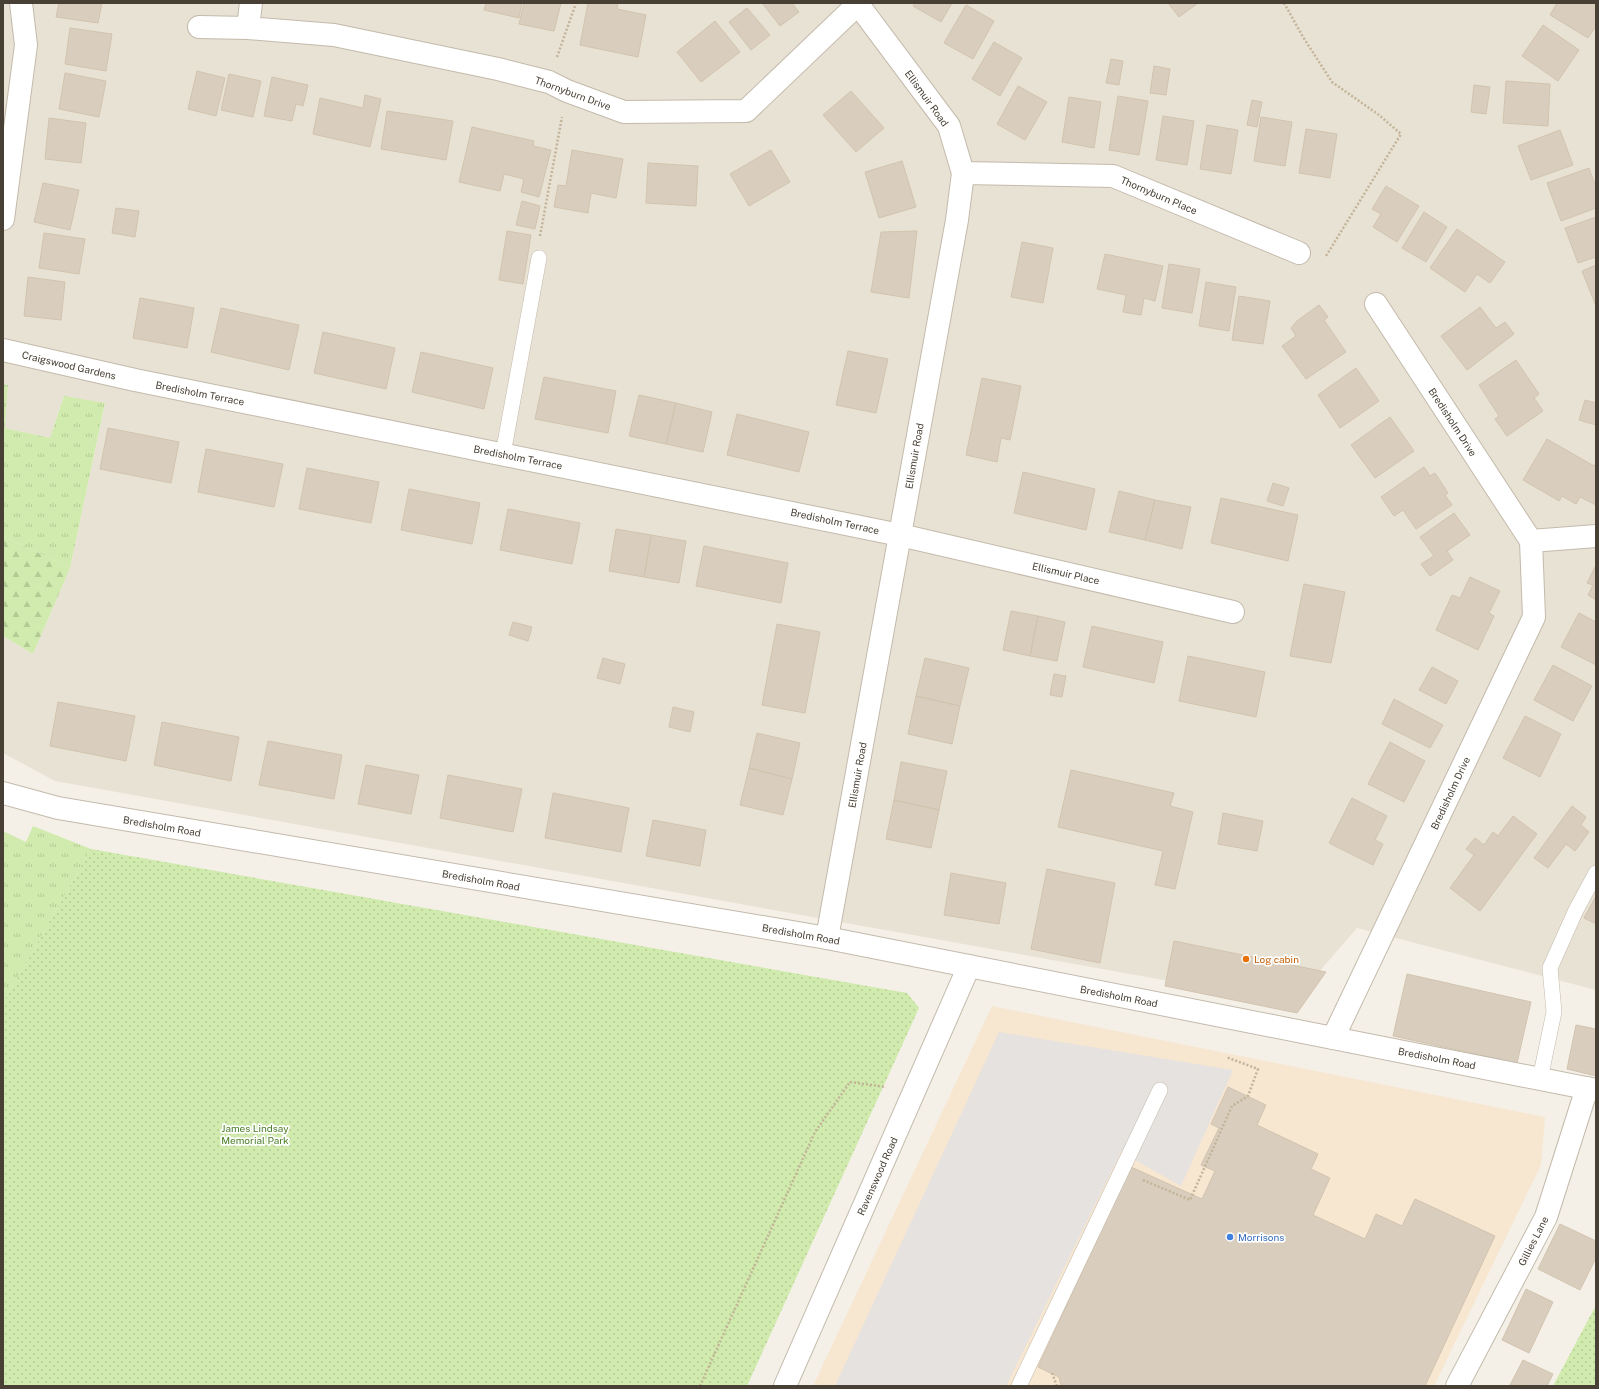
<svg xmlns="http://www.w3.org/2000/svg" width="1599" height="1389" viewBox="0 0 1599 1389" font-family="'Public Sans',sans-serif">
<defs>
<pattern id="grass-tufts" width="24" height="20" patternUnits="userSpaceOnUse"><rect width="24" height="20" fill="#d0ebad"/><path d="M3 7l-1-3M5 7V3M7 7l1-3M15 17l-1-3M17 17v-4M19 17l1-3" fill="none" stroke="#b4cb95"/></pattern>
<pattern id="forest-firs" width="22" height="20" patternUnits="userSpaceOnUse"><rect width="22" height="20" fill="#d0ebad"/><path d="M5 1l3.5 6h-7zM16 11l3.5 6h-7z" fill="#b4cb95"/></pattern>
<pattern id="park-dots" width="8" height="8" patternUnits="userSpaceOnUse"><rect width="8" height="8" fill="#d0ebad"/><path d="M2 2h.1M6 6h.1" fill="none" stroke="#b4cb95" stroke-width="1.8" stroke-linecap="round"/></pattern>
</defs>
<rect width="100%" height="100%" fill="#f4f0e7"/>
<path fill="#e8e2d4" d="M3 3H1596V990L1357 928 1292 1003 55 781 3 753V636L33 654 70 568 105 404 64 396 50 438 5 428 8 386 3 384Z"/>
<path fill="#f7e6d0" d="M992 1006 1545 1117 1541 1165 1434 1386H813Z"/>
<path fill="url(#grass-tufts)" d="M3 384 8 385 5 428 50 438 64 396 105 403 70 568 3 536Z
M33 826 91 849 3 1003V831L26 842Z"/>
<path fill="url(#forest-firs)" d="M3 536 70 568 33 654 3 636Z"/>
<path fill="url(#park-dots)" d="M91 849 907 993 919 1008 747 1386H3V1003Z
M1596 1305V1386H1553Z"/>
<path fill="#e5e2df" d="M999 1032 1233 1070 1181 1186 1121 1152 1006 1386H835Z"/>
<path fill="#d9cebe" stroke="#d2c3ae" d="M59 3H102L98 23 56 17Z
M486 3H522L519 18 484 10Z
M524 3H561L554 31 519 24Z
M588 3H618L617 9 646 15 638 57 580 45Z
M762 3H792L799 12 780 26Z
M915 3H952L941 22 913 6Z
M1168 3H1198L1179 17Z
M1557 3H1596V26L1588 38 1550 15Z
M966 5 994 21 973 59 944 43Z
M747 8 770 35 751 50 729 22Z
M715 21 740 52 701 82 677 52Z
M1543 25 1579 50 1558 81 1522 56Z
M70 28 112 34 106 71 65 64Z
M994 42 1022 58 1000 96 972 79Z
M1111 59 1123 61 1119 85 1106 83Z
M1154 66 1170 69 1166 95 1150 93Z
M197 71 225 78 216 116 188 109Z
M65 73 106 81 99 117 59 109Z
M229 74 261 81 253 117 221 110Z
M272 77 308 85 303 106 296 104 292 121 264 116Z
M1506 81 1550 84 1548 126 1503 123Z
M1474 85 1490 87 1486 114 1471 112Z
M1018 86 1047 102 1025 140 997 124Z
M851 91 884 128 856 152 823 115Z
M365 95 381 99 370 147 313 134 320 98 363 108Z
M1118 96 1148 101 1139 155 1109 150Z
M1069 97 1101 102 1094 148 1062 142Z
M1252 100 1262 102 1257 127 1247 125Z
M387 111 453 121 446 160 381 149Z
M1163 116 1194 121 1187 165 1156 160Z
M1261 117 1292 122 1285 166 1254 161Z
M49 118 86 123 81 163 45 159Z
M1207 125 1238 130 1231 174 1200 169Z
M472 127 534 141 533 146 551 150 539 197 521 192 524 179 504 174 500 191 459 182Z
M1306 129 1337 134 1330 178 1299 173Z
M1560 130 1573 165 1531 180 1518 146Z
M572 150 623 159 616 198 591 193 588 213 554 207 558 185 566 186Z
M771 150 790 182 749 206 730 174Z
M902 161 916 207 879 218 865 172Z
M648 163 698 166 696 206 646 203Z
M1589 168 1596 187V208L1561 221 1547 183Z
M43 183 79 190 70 230 34 222Z
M1386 186 1419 206 1397 242 1373 227 1381 214 1372 209Z
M522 201 540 206 535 229 516 225Z
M116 208 139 211 135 237 112 233Z
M1424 212 1447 227 1426 262 1402 248Z
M1596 217V257L1578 263 1565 228Z
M1457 229 1505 262 1490 283 1477 274 1465 292 1430 268Z
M507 231 531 235 523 284 499 280Z
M917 231 909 298 871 292 881 232Z
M44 233 85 239 79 274 39 268Z
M1022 242 1053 248 1043 303 1011 297Z
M1105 254 1163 266 1155 301 1144 298 1141 315 1123 312 1126 295 1097 289Z
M1169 264 1200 269 1192 313 1162 308Z
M1596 265V306L1582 271Z
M28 277 65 282 61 320 24 316Z
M1206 282 1236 287 1229 331 1199 326Z
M1239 296 1270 301 1263 344 1232 340Z
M140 298 194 308 187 348 133 338Z
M1319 305 1328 317 1324 320 1346 352 1306 379 1282 346 1296 336 1291 328 1297 321Z
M1480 307 1496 328 1505 322 1514 334 1467 370 1441 336Z
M221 308 299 325 289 370 211 352Z
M323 332 395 348 386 389 314 373Z
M848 351 888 359 876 413 836 405Z
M421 352 493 368 484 409 412 392Z
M1516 360 1539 394 1534 398 1543 411 1507 436 1495 419 1499 416 1479 385Z
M1356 368 1379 401 1340 428 1318 395Z
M544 377 616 391 608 433 535 419Z
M982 378 1021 386 1010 440 1001 438 997 462 966 455Z
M639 395 676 403 666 444 629 436Z
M1585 400 1596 403V425L1579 420Z
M676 403 712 412 703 452 666 444Z
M737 414 809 432 799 472 727 455Z
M1390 417 1414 451 1375 478 1351 445Z
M108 428 179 442 171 483 100 469Z
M1547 439 1594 466 1596 462V505L1580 497 1576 504 1562 496 1559 501 1523 480Z
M206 449 283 464 274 507 198 492Z
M1424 467 1430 476 1435 473 1448 493 1445 495 1452 505 1416 529 1403 510 1394 516 1381 497Z
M307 468 379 482 371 523 299 509Z
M1023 472 1095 489 1086 530 1014 513Z
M1273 483 1289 488 1283 506 1267 501Z
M409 489 480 503 472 544 401 530Z
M1119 491 1155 500 1145 540 1109 532Z
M1221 498 1298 515 1288 561 1211 543Z
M1155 500 1191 507 1182 549 1145 540Z
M508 509 580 523 572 564 500 550Z
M1454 513 1470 535 1447 551 1453 560 1430 576 1421 564 1434 556 1420 537Z
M616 529 651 535 644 577 609 571Z
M651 535 686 541 679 583 644 577Z
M704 546 788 563 781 603 696 586Z
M1595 567H1596V600L1588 595 1593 585 1587 583Z
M1470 577 1500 591 1489 613 1494 616 1478 650 1436 630 1452 595 1460 598Z
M1304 584 1345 592 1331 663 1290 656Z
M1011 611 1038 616 1030 656 1003 650Z
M1579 613 1596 622V665L1561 647Z
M1038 616 1065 622 1057 661 1030 656Z
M513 622 532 627 528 641 509 635Z
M777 624 820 632 805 713 762 705Z
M1092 626 1163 642 1154 683 1083 667Z
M1188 656 1265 672 1256 717 1179 701Z
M603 658 625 664 620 684 597 678Z
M925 658 969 668 960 706 916 696Z
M1553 665 1592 686 1573 721 1534 700Z
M1432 667 1458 681 1446 704 1419 690Z
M1054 674 1066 676 1062 697 1050 695Z
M916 696 960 706 952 744 908 734Z
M1394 699 1443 725 1430 748 1382 724Z
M58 702 135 716 126 761 50 746Z
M673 707 694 712 690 732 669 727Z
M1525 716 1561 734 1540 777 1503 758Z
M162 722 239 737 231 781 154 765Z
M757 733 800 743 792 779 749 768Z
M268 741 342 755 334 799 259 785Z
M1390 742 1425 761 1404 802 1368 784Z
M901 762 947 771 939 810 894 800Z
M366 765 419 775 411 814 358 804Z
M749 768 792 779 783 815 740 805Z
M1071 770 1174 793 1170 806 1193 812 1175 889 1155 885 1163 851 1058 827Z
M448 775 522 789 513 832 440 818Z
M553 793 629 808 621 852 545 838Z
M1352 798 1387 816 1375 840 1383 844 1373 865 1329 843Z
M894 800 939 810 931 848 886 839Z
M1572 806 1586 817 1581 825 1589 832 1575 851 1566 844 1548 868 1534 858Z
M1223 813 1263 821 1257 851 1218 844Z
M1513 816 1537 834 1480 911 1450 888 1474 855 1466 849 1475 838 1484 845 1493 832 1498 836Z
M653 820 706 830 700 866 646 856Z
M1047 869 1115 883 1100 963 1031 949Z
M951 873 1006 883 999 924 944 915Z
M1596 896V924L1584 918Z
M1174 941 1326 972 1297 1013 1165 986Z
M1407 974 1531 1002 1517 1063 1393 1036Z
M1576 1025 1596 1029V1076L1567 1069Z
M1228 1087 1266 1105 1257 1125 1318 1154 1311 1169 1330 1178 1313 1215 1365 1239 1376 1214 1402 1226 1415 1199 1495 1236 1425 1386H1061L1059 1377 1038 1367 1131 1167 1202 1199 1215 1171 1201 1165 1219 1128 1211 1124Z
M1560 1224 1596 1241V1258L1580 1290 1538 1269Z
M1526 1289 1553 1302 1529 1353 1502 1340Z
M1523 1360 1553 1374 1547 1386 1510 1385Z"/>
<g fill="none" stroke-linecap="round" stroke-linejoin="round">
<defs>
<path id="service" d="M503 454 539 258
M1540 1079 1554 1012 1550 968 1576 910 1596 873
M1019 1386 1160 1090"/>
<path id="minor" d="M199 27 248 28 334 35 498 69 549 82 567 91 624 112 746 111 858 4
M248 28 251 3
M963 173 1113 176 1299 253
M3 219 26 45 21 3
M3 350 135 380 900 535 1233 612
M1531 541 1596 536
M827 938 957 220 963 173 949 126 857 3
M1333 1038 1534 617 1531 541 1376 304
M785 1386 969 966
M1457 1386 1546 1217 1587 1088"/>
<path id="tertiary" d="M3 793 58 808 827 938 1596 1090"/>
</defs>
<use href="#service" stroke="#c3baab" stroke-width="16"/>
<use href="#minor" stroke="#c3baab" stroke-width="24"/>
<use href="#tertiary" stroke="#c3baab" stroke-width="24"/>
<path stroke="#c3b399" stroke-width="2.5" stroke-dasharray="2 2" stroke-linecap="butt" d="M1284 3 1303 37 1332 82 1379 115 1401 134 1326 256
M557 57 576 3
M540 236 562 117
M1143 1180 1190 1200 1232 1106 1248 1096 1258 1069 1226 1057
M1052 1373 1057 1386
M700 1386 815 1132 850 1082 886 1087"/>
<use href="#service" stroke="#fff" stroke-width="15"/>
<use href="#minor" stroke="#fff" stroke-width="22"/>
<use href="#tertiary" stroke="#fff" stroke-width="22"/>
</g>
<circle fill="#e8710a" stroke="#fff" stroke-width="1.5" cx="1246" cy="959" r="4"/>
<circle fill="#3f7fe0" stroke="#fff" stroke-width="1.5" cx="1230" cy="1237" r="4"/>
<g text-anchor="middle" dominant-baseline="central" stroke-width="3.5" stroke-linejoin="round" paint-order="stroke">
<g font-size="10" fill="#484035" stroke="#fff">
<text transform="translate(573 93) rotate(20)">Thornyburn Drive</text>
<text transform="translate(927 98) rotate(54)">Ellismuir Road</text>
<text transform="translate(1159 195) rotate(23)">Thornyburn Place</text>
<text transform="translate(69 365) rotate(13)">Craigswood Gardens</text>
<text transform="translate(200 393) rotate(11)">Bredisholm Terrace</text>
<text transform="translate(1453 422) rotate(57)">Bredisholm Drive</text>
<text transform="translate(914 456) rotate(-80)">Ellismuir Road</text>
<text transform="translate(518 457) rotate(11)">Bredisholm Terrace</text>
<text transform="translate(835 521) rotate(12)">Bredisholm Terrace</text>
<text transform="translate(1066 573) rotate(13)">Ellismuir Place</text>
<text transform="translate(857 775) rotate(-80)">Ellismuir Road</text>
<text transform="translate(1450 793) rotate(-65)">Bredisholm Drive</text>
<text transform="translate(162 826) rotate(10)">Bredisholm Road</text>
<text transform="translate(481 880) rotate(10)">Bredisholm Road</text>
<text transform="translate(801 934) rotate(10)">Bredisholm Road</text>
<text transform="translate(1119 996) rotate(11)">Bredisholm Road</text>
<text transform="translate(1437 1058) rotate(11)">Bredisholm Road</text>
<text transform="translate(877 1176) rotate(-66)">Ravenswood Road</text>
<text transform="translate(1533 1241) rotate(-63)">Gillies Lane</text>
</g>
<g font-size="10" fill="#c56008" stroke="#fff" text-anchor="start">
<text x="1254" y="959">Log cabin</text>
</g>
<g font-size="10" fill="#487d25" stroke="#fff">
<text x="255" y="1128">James Lindsay<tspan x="255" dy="12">Memorial Park</tspan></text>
</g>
<g font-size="10" fill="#366cbe" stroke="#fff" text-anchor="start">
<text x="1238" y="1237">Morrisons</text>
</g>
</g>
<rect width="1599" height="1389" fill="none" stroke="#484035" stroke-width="8"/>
</svg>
